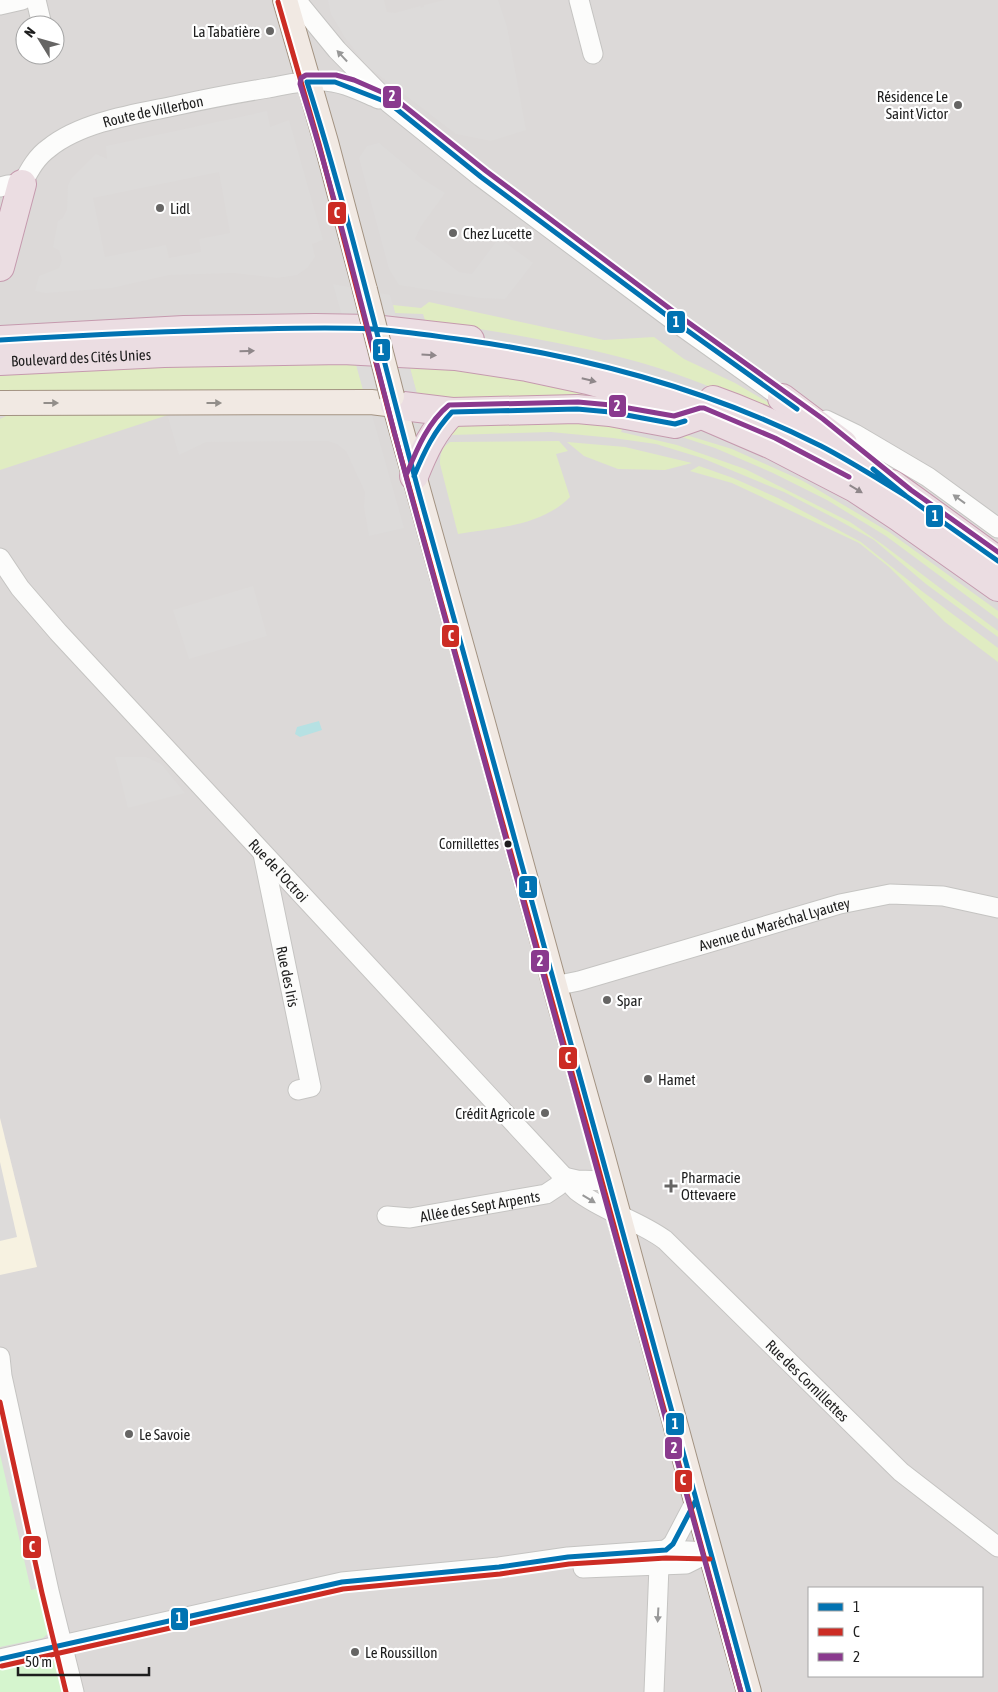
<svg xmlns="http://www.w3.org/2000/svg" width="998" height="1692" viewBox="0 0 998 1692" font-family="'Asap Condensed',sans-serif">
<rect width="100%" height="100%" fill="#ede9e6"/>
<path fill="#dcd9d8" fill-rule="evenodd" d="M0 0H998V1692H0ZM25 25H55V55H25ZM809 1588H982V1676H809Z"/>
<path fill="#f7f2e1" d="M0 1118 37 1267 0 1275Z"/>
<path fill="#e0ecc2" d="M429 302 604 340 654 337 684 359 735 383 783 411 785 418C738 399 691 377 642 363 575 344 506 333 436 322L425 320 423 314 395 313 393 305 421 308Z
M356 362 364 393 0 399V376L118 365Z
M409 364 457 369 545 382 614 399 418 398Z
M174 413 0 470V419L6 416Z
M575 417 660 427 732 449 803 481 889 532 998 611V619L886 536 827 500 773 473 715 448 679 436 624 425 621 432 677 445 745 469 850 522 882 544 940 588 998 631V637L926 584 874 540 838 520 784 492 702 458 656 444 613 438 551 432 451 435 441 432 450 425Z
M559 441 568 451 556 454 570 497C542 526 495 528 458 534L440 464C440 454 441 448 450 442Z
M567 442 625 447 692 463 665 470 618 469 584 456Z
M699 466 733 478 778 498 861 542 923 592 998 648V662L945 622 889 567 859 543 732 483 690 471Z"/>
<path fill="#d5f5ce" d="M0 1386 50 1632 43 1638 0 1647Z
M41 1658C63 1660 62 1673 68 1692H0V1668Z"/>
<path fill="#dddbda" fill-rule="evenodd" d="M328 0H384L387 12 395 13 420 6 421 8 424 7V5L444 0H498L507 27 526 130 491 141 456 134 366 65 344 36 331 14Z
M267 111 270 127 289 120 323 240 312 244 315 257 307 268 297 275 277 278 234 273 169 275 112 288 46 293 35 291 39 276 59 268 62 260 59 250 53 247 58 221 63 218 67 210 68 185 72 178 96 154 107 159 106 146ZM219 172 230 233 199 239 201 252 169 258 166 245 105 257 93 198Z
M379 143 421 178 445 193 421 226 415 239 459 272 472 274 499 238 533 263 505 299 480 298 399 285 389 269 359 158 367 146Z
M333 284 390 295 418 398 364 393Z
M358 413 372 415 404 528 369 536 364 507 365 492 346 451 337 444 328 441 206 442 179 455 168 417 179 414Z
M253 586 267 636 189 659 173 610Z
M115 757H146L161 764 185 793 128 808Z
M0 1162 17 1237 0 1241Z
M0 1386 45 1587 31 1590 0 1454Z"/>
<path fill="#b6e1e3" d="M319 721 322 730 300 737 295 734 297 727Z"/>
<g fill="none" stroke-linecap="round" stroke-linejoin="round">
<defs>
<g id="minor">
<path d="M36 0 42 25"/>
<path d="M296 0 337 50 389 103 481 177 681 326 782 398 792 403"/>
<path d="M579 0 593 54"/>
<path d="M0 5 22 0"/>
<path id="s1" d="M0 187 8 185 22 184C29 171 36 157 49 148 81 122 135 114 174 106 206 99 237 93 268 88 285 85 303 80 321 81 342 81 360 91 379 99"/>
<path d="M826 420 855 434 928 477 998 528"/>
<path id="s2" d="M0 558 20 588 58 632 577 1191C604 1212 638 1220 665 1240L901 1472 998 1547"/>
<path id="s3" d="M263 854 311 1087 298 1090"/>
<path id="s4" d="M554 986 579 981 840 904 890 894 943 896 998 908"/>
<path d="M564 1177 577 1180 609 1181"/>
<path id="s5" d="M387 1216 410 1218 546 1194 558 1186 564 1177"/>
<path d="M0 1357 2 1376 49 1591 74 1692"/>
<path d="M666 1550 673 1544 696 1500"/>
<path d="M583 1568 686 1564 710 1552"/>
<path d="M0 1659 342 1582 499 1567 568 1557 666 1550 710 1552"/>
<path d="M654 1692 659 1566"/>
</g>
<path id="major" d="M285 0 326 142 365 290
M392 396 483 723 559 1001 601 1150 695 1497 749 1692
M0 403 371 402 395 405"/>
<g id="highway">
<path d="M0 267 22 184"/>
<path d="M0 340 184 330 315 328 373 329 470 340"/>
<path id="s6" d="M0 361 164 353 343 350 455 356 527 367 588 380 659 400 702 415 772 445 855 488 899 517 998 587"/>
<path d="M782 398 843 444"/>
<path d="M713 400C781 424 844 458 906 496"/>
<path d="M395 405 452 412 577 409 610 412 675 424 695 417"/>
<path d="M414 476C424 451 433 431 452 412"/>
<path d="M892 484 998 561"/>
</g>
</defs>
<use href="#minor" stroke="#c5c4c2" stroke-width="21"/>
<use href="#major" stroke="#a39382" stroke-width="26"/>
<use href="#highway" stroke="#c59aae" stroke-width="30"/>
<use href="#minor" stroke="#fcfcfb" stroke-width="19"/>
<use href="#major" stroke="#f1e9e3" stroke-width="24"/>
<use href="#highway" stroke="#ebdde2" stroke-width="28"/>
<defs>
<path id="major-bridge" d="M365 290 392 396"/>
</defs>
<use href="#major-bridge" stroke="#a39382" stroke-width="26" stroke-linecap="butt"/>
<use href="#major-bridge" stroke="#f1e9e3" stroke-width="24"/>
<defs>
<path id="bus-1" d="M307 82C352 223 384 368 424 511 534 904 640 1298 749 1692
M307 82H335L389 103 481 177 681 326 797 409
M0 340C86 335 173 331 259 329 297 328 334 327 372 329 403 331 434 336 465 340 588 357 710 390 821 446 850 461 878 479 906 496
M873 469 906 496 998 561
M414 476C424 452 434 431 452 412L577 409 610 412 675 424 685 421
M0 1659 342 1582 499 1567 568 1557 666 1550 673 1544 696 1500"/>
<path id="bus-2" d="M278 2 319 144 394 432 594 1152 741 1692
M0 1402 42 1593 66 1692
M2 1666 343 1589 500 1574 569 1564 666 1558 710 1559"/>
<path id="bus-3" d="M407 473C417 449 428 422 449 405L578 402 611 405 674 416 700 408H704L775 438 849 477
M741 1692C632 1299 526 905 416 513 376 370 345 225 300 84L301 78 306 75H336L354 80 393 97 486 171 685 320 823 419 911 490 998 552"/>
</defs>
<use href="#bus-1" stroke="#fff" stroke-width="9"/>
<use href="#bus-2" stroke="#fff" stroke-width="9"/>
<use href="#bus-3" stroke="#fff" stroke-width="9"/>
<use href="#bus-1" stroke="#0173b2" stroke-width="5"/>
<use href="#bus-2" stroke="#cc2c24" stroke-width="5"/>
<use href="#bus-3" stroke="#8a3a8e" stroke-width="5"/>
</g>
<defs><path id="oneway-solid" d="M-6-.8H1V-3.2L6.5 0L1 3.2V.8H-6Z" transform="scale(1.25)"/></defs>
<g fill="#989898">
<use href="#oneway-solid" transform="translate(342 56) rotate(-133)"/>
<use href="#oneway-solid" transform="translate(959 499) rotate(-144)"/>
<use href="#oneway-solid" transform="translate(589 1199) rotate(31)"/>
<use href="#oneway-solid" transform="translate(658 1615) rotate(93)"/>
</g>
<g fill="#8f878a">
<use href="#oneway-solid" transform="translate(247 351) rotate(-1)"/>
<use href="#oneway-solid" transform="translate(429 355) rotate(4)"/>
<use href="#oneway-solid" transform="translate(589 380) rotate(14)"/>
<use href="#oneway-solid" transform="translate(856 489) rotate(31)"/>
</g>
<g fill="#928e8a">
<use href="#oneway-solid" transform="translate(51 403)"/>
<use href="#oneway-solid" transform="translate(214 403)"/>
</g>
<g fill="#666564" stroke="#fff" stroke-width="2">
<circle cx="270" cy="31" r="5"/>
<circle cx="958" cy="105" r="5"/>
<circle cx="160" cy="208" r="5"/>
<circle cx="453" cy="233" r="5"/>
<circle cx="607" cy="1000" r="5"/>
<circle cx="648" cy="1079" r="5"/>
<circle cx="545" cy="1113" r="5"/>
<path d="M668.5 1178.5h5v5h5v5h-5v5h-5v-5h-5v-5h5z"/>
<circle cx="129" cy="1434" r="5"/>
<circle cx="355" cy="1652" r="5"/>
</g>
<circle fill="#1e1e1e" stroke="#fff" stroke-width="2" cx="508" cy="844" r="4.5"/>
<g text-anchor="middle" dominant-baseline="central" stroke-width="4.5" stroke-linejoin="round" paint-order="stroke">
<g font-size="14" fill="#1e1e1e" stroke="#fff" text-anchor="end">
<text x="499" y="844">Cornillettes</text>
</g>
<g font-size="15" fill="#1e1e1e" stroke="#fff" text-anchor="start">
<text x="260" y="31" text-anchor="end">La Tabatière</text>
<text x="948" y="96" text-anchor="end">Résidence Le<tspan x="948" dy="17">Saint Victor</tspan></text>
<text x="170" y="208">Lidl</text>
<text x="463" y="233">Chez Lucette</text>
<text x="617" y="1000">Spar</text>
<text x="658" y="1079">Hamet</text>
<text x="535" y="1113" text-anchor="end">Crédit Agricole</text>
<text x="681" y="1177">Pharmacie<tspan x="681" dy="17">Ottevaere</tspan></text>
<text x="139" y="1434">Le Savoie</text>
<text x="365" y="1652">Le Roussillon</text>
</g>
<g font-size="15" fill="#1e1e1e" stroke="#fff">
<text stroke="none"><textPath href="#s1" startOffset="179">Route de Villerbon</textPath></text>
<text stroke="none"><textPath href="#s6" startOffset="81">Boulevard des Cités Unies</textPath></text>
<text stroke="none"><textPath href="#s2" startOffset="419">Rue de l'Octroi</textPath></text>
<text stroke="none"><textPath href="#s4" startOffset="229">Avenue du Maréchal Lyautey</textPath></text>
<text stroke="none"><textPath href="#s3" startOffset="125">Rue des Iris</textPath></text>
<text stroke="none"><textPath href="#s5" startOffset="94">Allée des Sept Arpents</textPath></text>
<text stroke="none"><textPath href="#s2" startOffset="1158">Rue des Cornillettes</textPath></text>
</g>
</g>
<g stroke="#fff" stroke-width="2">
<rect x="382" y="85" width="20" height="24" rx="5" fill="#8a3a8e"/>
<rect x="327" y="201" width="20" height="24" rx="5" fill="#cc2c24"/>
<rect x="666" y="310" width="20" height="24" rx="5" fill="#0173b2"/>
<rect x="372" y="338" width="19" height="24" rx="5" fill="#0173b2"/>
<rect x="608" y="394" width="19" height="24" rx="5" fill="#8a3a8e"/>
<rect x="925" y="504" width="19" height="24" rx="5" fill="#0173b2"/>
<rect x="441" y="624" width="19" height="24" rx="5" fill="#cc2c24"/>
<rect x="518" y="875" width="20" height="24" rx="5" fill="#0173b2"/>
<rect x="530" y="949" width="20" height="24" rx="5" fill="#8a3a8e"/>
<rect x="558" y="1046" width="20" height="24" rx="5" fill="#cc2c24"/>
<rect x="665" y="1412" width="20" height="24" rx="5" fill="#0173b2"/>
<rect x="664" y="1436" width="19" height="24" rx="5" fill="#8a3a8e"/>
<rect x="674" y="1469" width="19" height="24" rx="5" fill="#cc2c24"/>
<rect x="22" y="1535" width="20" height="24" rx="5" fill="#cc2c24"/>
<rect x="170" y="1607" width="19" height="24" rx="5" fill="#0173b2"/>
</g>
<g font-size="14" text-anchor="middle" font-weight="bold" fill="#fff">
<text x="392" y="101">2</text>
<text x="337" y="218">C</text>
<text x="676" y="327">1</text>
<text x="381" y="355">1</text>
<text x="617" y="411">2</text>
<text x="935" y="521">1</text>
<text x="451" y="641">C</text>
<text x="528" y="892">1</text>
<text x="540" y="966">2</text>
<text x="568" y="1063">C</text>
<text x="675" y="1429">1</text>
<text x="674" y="1453">2</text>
<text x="683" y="1485">C</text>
<text x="32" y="1552">C</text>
<text x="179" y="1623">1</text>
</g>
<rect x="808" y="1587" width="175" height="90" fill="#ffffff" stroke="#a5a5a5"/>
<rect x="818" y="1603" width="25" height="8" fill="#0173b2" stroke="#a5a5a5"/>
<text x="853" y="1612" font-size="15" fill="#1e1e1e">1</text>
<rect x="818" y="1628" width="25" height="8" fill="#cc2c24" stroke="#a5a5a5"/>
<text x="853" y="1637" font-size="15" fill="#1e1e1e">C</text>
<rect x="818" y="1653" width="25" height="8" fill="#8a3a8e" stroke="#a5a5a5"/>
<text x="853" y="1662" font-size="15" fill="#1e1e1e">2</text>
<g transform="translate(40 40) rotate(307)"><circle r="24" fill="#ffffff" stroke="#a5a5a5"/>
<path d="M0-4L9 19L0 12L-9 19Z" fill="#666564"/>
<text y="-8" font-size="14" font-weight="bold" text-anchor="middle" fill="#1e1e1e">N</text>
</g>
<path d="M18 1667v8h131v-8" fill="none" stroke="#1e1e1e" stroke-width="2.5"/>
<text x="25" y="1667" font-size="15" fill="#1e1e1e" stroke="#ffffff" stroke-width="4" paint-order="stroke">50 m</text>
</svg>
